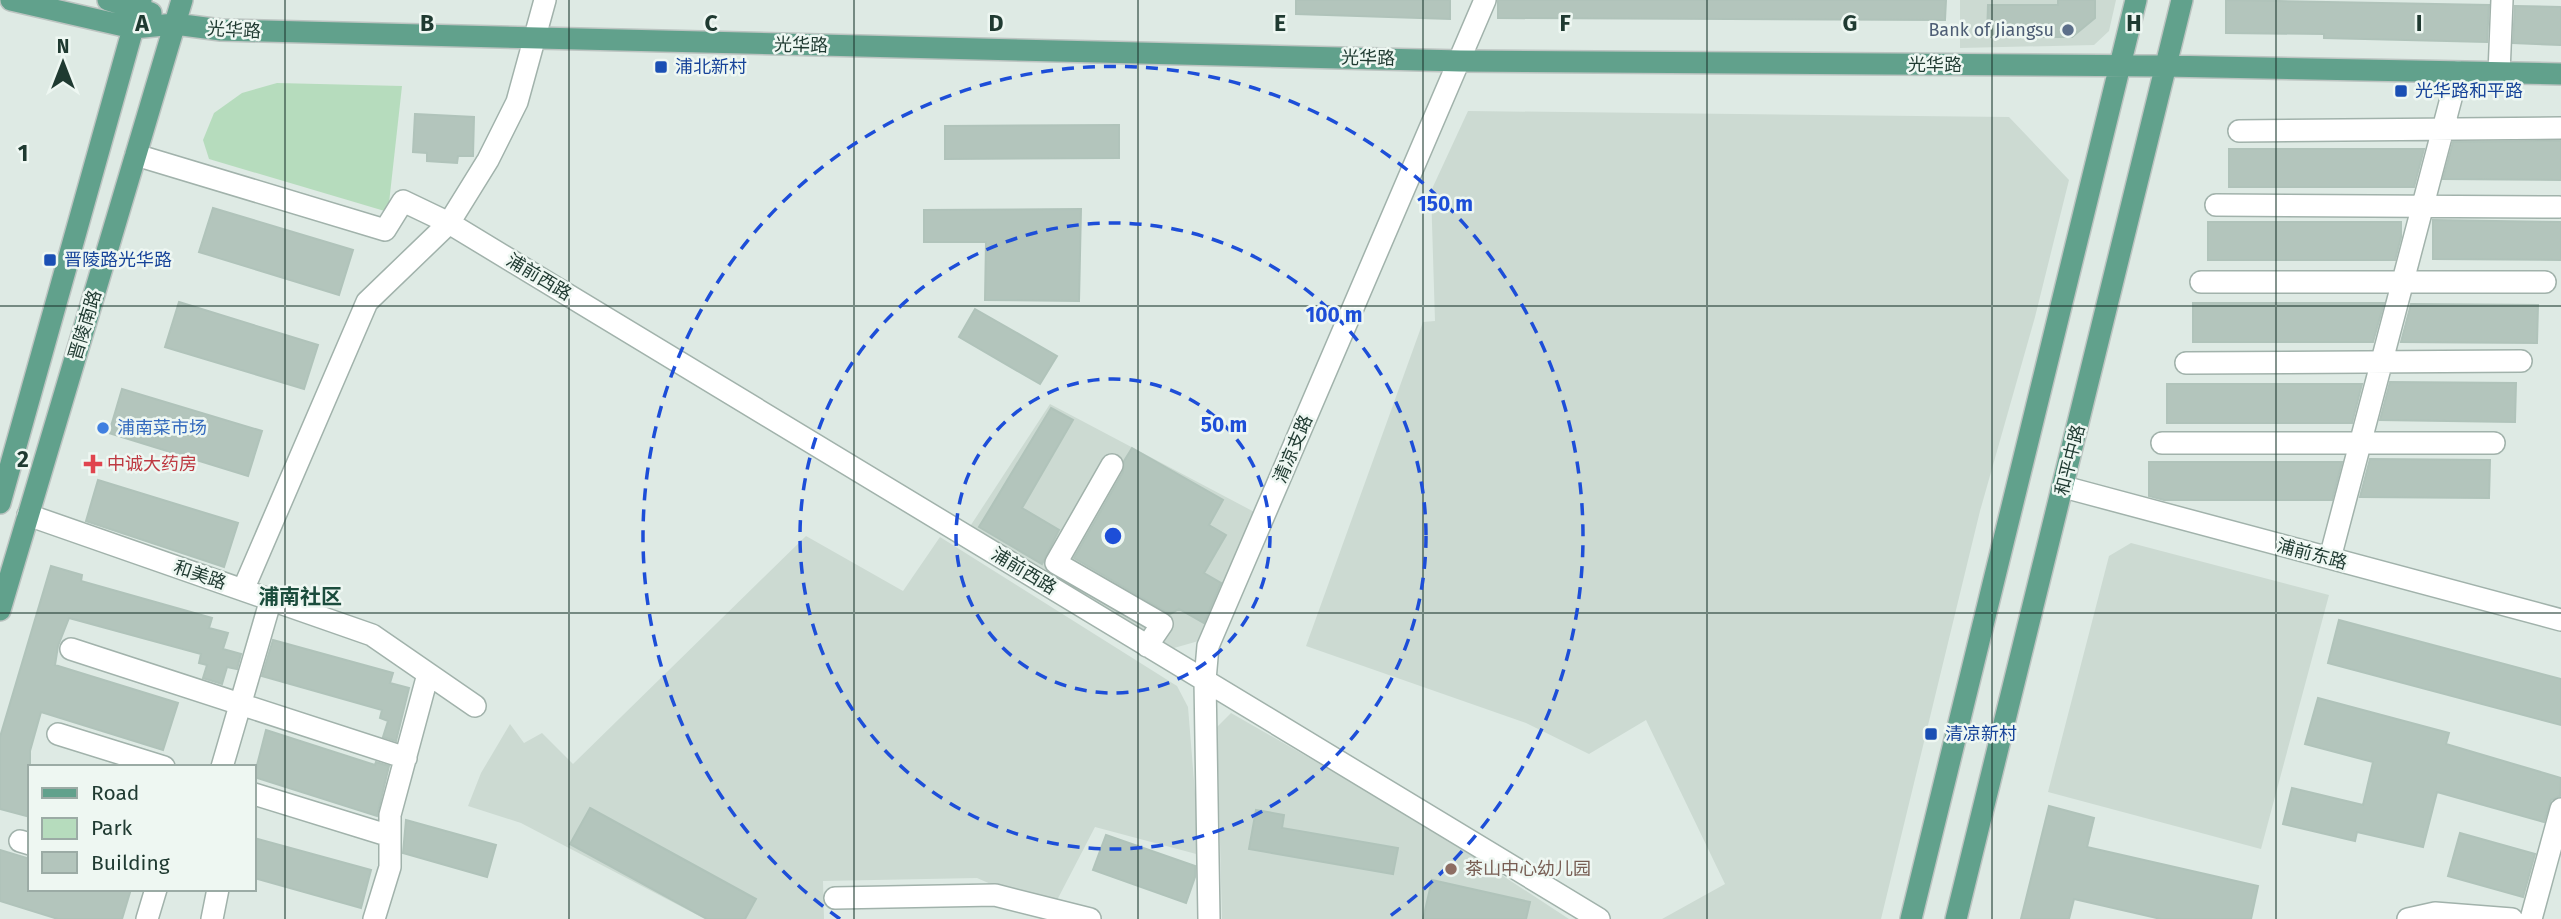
<svg xmlns="http://www.w3.org/2000/svg" width="2561" height="919" viewBox="0 0 2561 919" font-family="'Fira Sans','Noto Sans SC',sans-serif">
<rect width="100%" height="100%" fill="#deeae4"/>
<path fill="#ccdad2" d="M1960 0H2116L2109 31 2094 45 1960 48Z
M1468 111 2009 117 2069 180 2035 317 1980 511 1881 919H1662L1725 884 1646 720 1589 754 1526 723 1306 646 1423 322 1435 321 1431 191Z
M1050 404 1260 515 1202 640 1174 648 969 528Z
M806 536 903 591 940 537 1177 686 1188 707 1200 855 1095 827 1055 904 1016 895 977 878 823 881 824 919H705L521 823 468 806 481 773 510 724 524 743 542 733 573 764Z
M2131 543 2329 595 2261 849 2048 792 2109 556Z
M1231 713 1416 819 1569 919H1222L1217 727Z"/>
<path fill="#b6dcbd" d="M277 83 402 86 388 212 209 159 203 140 214 113 242 93Z"/>
<path fill="#b3c5bc" stroke="#b0c3ba" stroke-width="2" d="M1296 0H1450V19L1296 14Z
M1498 0H1946L1945 20 1498 18Z
M2058 0H2095V18L2072 37H1987L1988 5H2058Z
M2226 0 2489 5 2487 42 2324 38V34L2226 33Z
M2515 6 2561 7V45L2513 43Z
M415 114 474 117 473 156H458L457 163 427 161V153L413 152Z
M1119 125V158L945 159V126Z
M2547 141H2561V180L2443 179 2453 142Z
M2229 149H2424L2414 187H2229Z
M213 208 353 250 339 295 199 252Z
M1081 209 1079 301 985 300 986 242H924V210Z
M2433 220 2561 222V260L2433 259Z
M2208 222H2401V237L2395 260H2208Z
M179 302 318 345 304 389 165 347Z
M2193 303H2384L2373 342H2193Z
M2411 304 2538 305 2537 343 2401 342Z
M975 309 1057 356 1040 384 959 337Z
M2390 382 2516 383 2515 422 2380 420Z
M2167 384H2362L2352 423H2167Z
M122 389 262 431 248 476 109 433Z
M1051 408 1073 420 1022 508 1059 530 1042 564 979 527Z
M1132 448 1223 500 1209 525 1226 535 1204 573 1221 583 1204 623 1179 609 1170 614 1074 558 1123 472 1124 461Z
M2370 459 2490 460 2489 498 2360 497Z
M2149 462H2342L2332 500H2164L2149 496Z
M98 480 238 523 224 567 86 521Z
M51 566 82 575 81 581 212 618 209 628 228 633 223 649 241 654 237 669 227 667 222 684 203 678 207 665 199 663 201 654 69 618 58 646 55 665 178 703 163 750 41 712 30 751V817L0 809V737Z
M2339 620 2561 679V725L2328 663Z
M273 640 393 673 390 683 409 688 396 741 383 737 388 721 380 718 382 710 262 676Z
M2318 698 2449 733 2446 744 2561 778 2560 796 2551 800 2544 822 2437 792 2423 847 2357 832 2355 841 2283 824 2292 788 2363 805 2373 762 2305 744Z
M266 730 375 765 376 762 389 766 377 816 254 777Z
M2049 806 2094 818 2087 847 2258 886 2251 919H2161L2074 899 2069 919H2021Z
M590 808 756 899 745 919H707L570 844Z
M1256 810 1284 815 1282 828 1398 848 1393 874 1249 849Z
M406 820 496 845 487 877 403 853Z
M2460 833 2535 854 2523 897 2448 876Z
M1106 835 1195 866V877L1186 903 1093 870Z
M254 838 371 870 361 908 254 878Z
M0 850 30 859V889H131L122 919H58L0 901Z
M1432 880 1530 902 1526 919H1423Z"/>
<g fill="none" stroke-linecap="round" stroke-linejoin="round">
<defs>
<path id="minor" d="M2499 73 2502 0
M2239 131 2561 128
M136 155 385 230 403 201 449 223 1599 919
M2216 205 2559 207
M2201 282H2545
M2186 363 2521 361
M2162 443H2494
M1112 465 1056 563 1162 624 1147 646
M2064 487 2561 620
M28 515 372 635 475 706
M2330 558 2458 72
M243 590 367 302 449 223 488 160 517 102 545 0
M71 649 406 758
M58 734 164 767
M222 767 271 599
M254 794 390 836
M20 841 30 844
M835 898 995 895 1090 919
M147 919 156 889
M212 919 218 889
M374 919 390 867V815L428 674
M1209 919 1205 680 1208 646 1485 0
M2408 919 2435 913 2512 919
M2531 919 2561 809"/>
<path id="major" d="M11 0 133 28 175 24 221 30 1460 61 2165 66 2561 74
M108 0 151 13
M0 503 141 0
M0 610 182 0
M1911 919 2136 0
M1956 919 2182 0"/>
</defs>
<use href="#minor" stroke="#a1b2ab" stroke-width="24"/>
<use href="#major" stroke="#bcc4c1" stroke-width="24"/>
<use href="#minor" stroke="#fff" stroke-width="21"/>
<use href="#major" stroke="#61a18c" stroke-width="21"/>
</g>
<path fill="none" stroke="#1f3a31" stroke-width="2" stroke-opacity="0.55" d="M285 0V919M569 0V919M854 0V919M1138 0V919M1423 0V919M1707 0V919M1992 0V919M2276 0V919M0 306H2561M0 613H2561"/>
<g fill="none" stroke="#1d4ed8" stroke-width="3.5" stroke-dasharray="12 9">
<circle cx="1113" cy="536" r="157"/>
<circle cx="1113" cy="536" r="313"/>
<path d="M840 919A470 470 0 1 1 1386 919"/>
</g>
<circle fill="#5c6f8a" stroke="#eef7f2" stroke-width="2.5" cx="2068" cy="30" r="7"/>
<g fill="#1a4fb4" stroke="#eef7f2" stroke-width="2.5">
<rect x="654" y="60" width="14" height="14" rx="3.5"/>
<rect x="2394" y="84" width="14" height="14" rx="3.5"/>
<rect x="43" y="253" width="14" height="14" rx="3.5"/>
<rect x="1924" y="727" width="14" height="14" rx="3.5"/>
</g>
<circle fill="#3f7fe0" stroke="#eef7f2" stroke-width="2.5" cx="103" cy="428" r="7"/>
<path fill="#e0444e" stroke="#eef7f2" stroke-width="2.5" d="M89.5 453.5h7v7h7v7h-7v7h-7v-7h-7v-7h7z"/>
<circle fill="#8d6e63" stroke="#eef7f2" stroke-width="2.5" cx="1451" cy="869" r="7"/>
<g text-anchor="middle" dominant-baseline="central" stroke-width="5" stroke-linejoin="round" paint-order="stroke">
<g font-size="18" fill="#1f3a31" stroke="#eef7f2">
<text transform="translate(234 30) rotate(3)">光华路</text>
<text transform="translate(801 45) rotate(1)">光华路</text>
<text transform="translate(1368 58) rotate(1)">光华路</text>
<text x="1935" y="65">光华路</text>
<text transform="translate(539 277) rotate(31)">浦前西路</text>
<text transform="translate(85 325) rotate(-73)">晋陵南路</text>
<text transform="translate(1293 449) rotate(-67)">清凉支路</text>
<text transform="translate(2070 460) rotate(-76)">和平中路</text>
<text transform="translate(2312 554) rotate(15)">浦前东路</text>
<text transform="translate(1024 571) rotate(31)">浦前西路</text>
<text transform="translate(200 575) rotate(19)">和美路</text>
</g>
<g font-size="18" fill="#4e5e75" stroke="#eef7f2" text-anchor="end">
<text x="2054" y="30">Bank of Jiangsu</text>
</g>
<g font-size="18" fill="#164399" stroke="#eef7f2" text-anchor="start">
<text x="675" y="67">浦北新村</text>
<text x="2415" y="91">光华路和平路</text>
<text x="64" y="260">晋陵路光华路</text>
<text x="1945" y="734">清凉新村</text>
</g>
<g font-size="18" fill="#366cbe" stroke="#eef7f2" text-anchor="start">
<text x="117" y="428">浦南菜市场</text>
</g>
<g font-size="18" fill="#be3a42" stroke="#eef7f2" text-anchor="start">
<text x="107" y="464">中诚大药房</text>
</g>
<g font-size="18" fill="#785e54" stroke="#eef7f2" text-anchor="start">
<text x="1465" y="869">茶山中心幼儿园</text>
</g>
<g font-size="21" font-weight="bold" fill="#1b4c3c" stroke="#eef7f2">
<text x="300" y="597">浦南社区</text>
</g>
</g>
<g font-size="23" text-anchor="middle" font-weight="bold" fill="#1f3a31" stroke="#eef7f2" stroke-width="5" stroke-linejoin="round" paint-order="stroke">
<text x="142" y="31">A</text>
<text x="427" y="31">B</text>
<text x="711" y="31">C</text>
<text x="996" y="31">D</text>
<text x="1280" y="31">E</text>
<text x="1565" y="31">F</text>
<text x="1850" y="31">G</text>
<text x="2134" y="31">H</text>
<text x="2419" y="31">I</text>
<text x="23" y="161">1</text>
<text x="23" y="467">2</text>
</g>
<circle cx="1113" cy="536" r="10" fill="#1d4ed8" stroke="#eef7f2" stroke-width="3.5"/>
<g font-size="21" text-anchor="middle" font-weight="bold" fill="#1d4ed8" stroke="#eef7f2" stroke-width="5" stroke-linejoin="round" paint-order="stroke">
<text x="1445" y="211">150 m</text>
<text x="1334" y="322">100 m</text>
<text x="1224" y="432">50 m</text>
</g>
<rect x="28" y="765" width="228" height="126" fill="#eef7f2" stroke="#9baba5" stroke-width="2"/>
<rect x="42" y="788" width="35" height="10" fill="#61a18c" stroke="#9baba5" stroke-width="2"/>
<text x="91" y="800" font-size="21" fill="#1f3a31">Road</text>
<rect x="42" y="818" width="35" height="21" fill="#b6dcbd" stroke="#9baba5" stroke-width="2"/>
<text x="91" y="835" font-size="21" fill="#1f3a31">Park</text>
<rect x="42" y="852" width="35" height="21" fill="#b3c5bc" stroke="#9baba5" stroke-width="2"/>
<text x="91" y="870" font-size="21" fill="#1f3a31">Building</text>
<g transform="translate(63 63)" stroke="#eef7f2" stroke-width="5" paint-order="stroke">
<path d="M0-5L12 26L0 18L-12 26Z" fill="#1f3a31"/>
<text y="-10" font-size="19" font-weight="bold" text-anchor="middle" fill="#1f3a31">N</text>
</g>
</svg>
